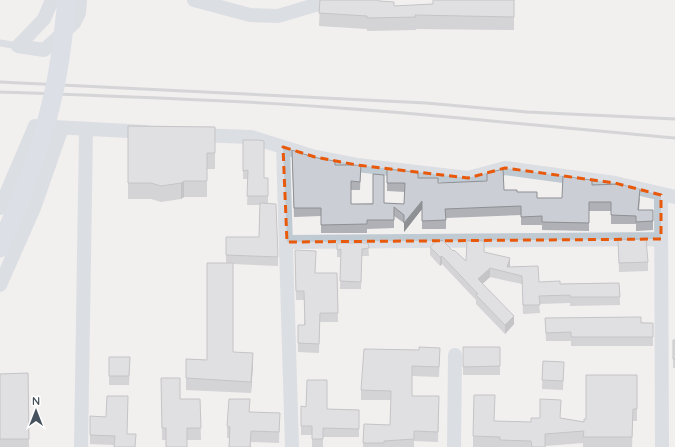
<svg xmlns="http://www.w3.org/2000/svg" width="675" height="447" viewBox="0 0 675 447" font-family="Quicksand,sans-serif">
<rect width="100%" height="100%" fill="#f2efef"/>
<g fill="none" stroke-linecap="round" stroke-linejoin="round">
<path stroke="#bfcad2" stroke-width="7" d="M0 43 18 46"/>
<path stroke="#bfcad2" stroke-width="14" d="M194 0 250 15 278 16 332 0
M18 46 44 50 74 23 79 13 80 0
M18 46 44 19 52 0
M196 135 251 137 315 157 357 165 468 178 505 168 615 183 675 197
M283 147 292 447
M661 195 662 447
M0 208 35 126 147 132
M287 242 661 239
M0 285 34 208 62 128
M81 447 86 130
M454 447 455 355"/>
<path stroke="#b1b4ba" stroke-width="3" d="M0 82 426 103 527 112 675 119
M0 92C109 96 218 99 326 107 443 115 559 128 675 138"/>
<path stroke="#c0cdd9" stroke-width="19" d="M0 248C18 203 38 159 49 112 59 75 63 38 67 0"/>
</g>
<path fill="#afb1b6" d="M320 0 379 1 394 6 433 4V0H514V30L416 29V30L367 31V29L319 26Z
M128 126 215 127V169H207V197H184L181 199 161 202 151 199H128Z
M243 140 264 178H268V203L278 257V266L233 264V352L253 364 251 393 186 390V359L207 360 226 263V237H259L260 205H247L248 179H243Z
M292 159 335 165H361L360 190H351V204L384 203 404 204 405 192 387 191V183L418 178 438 183 504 190 517 192 537 198H562L592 185 640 198 639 210H653V230L636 231V224H611V211H589V231L542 230V225H521V215L446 218V229H422V209L404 232V223L394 216V228L367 229V233H321V216L294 217Z
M618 240 648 262V271L619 272Z
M337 243H368L369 256H362L361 289H340L341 257H337Z
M430 247 453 251 466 261 484 252 510 266 509 267 539 282 560 284 619 283 620 305 570 306V303L539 304 540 313 523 314 522 284 490 277 482 284 514 324 505 334 476 304V300L442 264 440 266 430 255Z
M295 259 316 273H337L338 322H320L319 353 298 352V325H304V300H296Z
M545 318 653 323V346H571V341H546Z
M673 340H675V368H673Z
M463 347H500V375H463Z
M440 348 439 377 412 376V396H439L438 442 414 441V447H363L364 424 390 425 391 400H361V390L419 350Z
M109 357H130L129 385H109Z
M543 361 564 362 563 390 542 389Z
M28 373 29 447H0V374Z
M637 375V421H633L632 447H583V443L545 446V447H473V436L495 421 531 422 561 418 584 422 586 419Z
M161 378 180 399H200L201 440H162Z
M128 396 114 445 90 444V416L106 417Z
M301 406 327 409 359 410V437H323V447H312V435H301Z
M250 412 280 413 279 443 251 442V447H229L230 438H227V426Z"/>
<path fill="#8e9094" d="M184 181V197L181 199V183Z
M422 201V209L404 232V223Z
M442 256V264L440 266V257Z
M510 258V266L508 272 507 267Z
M490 268V277L478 288V279Z
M514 316V324L505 334V325Z
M253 353V364L251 393V382Z"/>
<path fill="#cbced4" stroke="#8e9094" d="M320 0H379V1L394 2V6L433 4V0H514V17L415 15 416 17 367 18V16L319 13Z
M128 126 215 127V153H207V181H184L181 183 161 186 151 183H128Z
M243 140H259L264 141V178H268V196H247L248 170 243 171Z
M292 150 313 157 335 161V165H361L360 182 351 181V204H373V174L384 175V203L404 204 405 183H387V169L418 172V178H438V183L487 181V173L503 169 504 190H517V192H537V198H562L563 176 592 180V185L620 184 640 189 638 210H653V221L636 222V216L611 215V202H589V223L542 222V216L521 217V206L445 209 446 220 422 221V201L404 223V215L394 207V220H367V224L321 225V208H294Z
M260 203 276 204 278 257 226 255V237H259Z
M646 239 648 262 619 263 618 240Z
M437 241H443L453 251 454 250 466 261 467 241H484V252L510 258 507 267 538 266 539 282 560 281V284L619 283 620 297H570V295L539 296 540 305H523L522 276 490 268 478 279 514 316 505 325 476 295 478 294 442 256 440 257 430 247Z
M337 243H368L369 248 362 249 361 282 340 281 341 249 337 250Z
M295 250 316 251 315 273H337L338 313H320L319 344 298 343V325H305L304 291H296Z
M207 263H233V352L253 353 251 382 186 378V359L207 360Z
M641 317V323H653V337H571V332L546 333 545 318Z
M673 340H675V359H673Z
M419 347 440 348 439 367 412 366V396H439L438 432 414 431V439L384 441V443H363L364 424 390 425 391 394V391L361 390 364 349 419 350Z
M463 347H500V366L463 367Z
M109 357H130L129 376H109Z
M543 361 564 362 563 381 542 380Z
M28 373 29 439H0V374Z
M586 375H637V409H633L632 437H583L584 431 545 434V447H532L531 441 500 440V437L473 436 474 395H495L494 421 531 422V418H540V399L561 400 560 418 584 422V419H586Z
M161 378H180V399H200L201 428H187V447H166V428H162Z
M307 380H327V409L359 410V429L323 428V439H312V426H301V406L306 407Z
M107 396H128L127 434H136L135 447H114L115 436 90 435V416L106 417Z
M229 399H250L249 412 280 413 279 432 251 431 250 447H229L230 427 227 426Z"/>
<path d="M0 0H675V447H0ZM283 147 315 157 357 165 468 178 505 168 615 183 661 195V239L287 242Z" fill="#f2efef" fill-opacity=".55" fill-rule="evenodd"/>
<path fill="none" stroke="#e8590c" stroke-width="3" stroke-dasharray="8 5" stroke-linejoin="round" d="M283 147 315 157 357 165 468 178 505 168 615 183 661 195V239L287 242Z"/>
<g transform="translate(36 411)" stroke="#ffffff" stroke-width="3" paint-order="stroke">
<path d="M0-3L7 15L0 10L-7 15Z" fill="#46535e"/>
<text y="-6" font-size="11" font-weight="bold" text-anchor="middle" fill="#46535e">N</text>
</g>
</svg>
